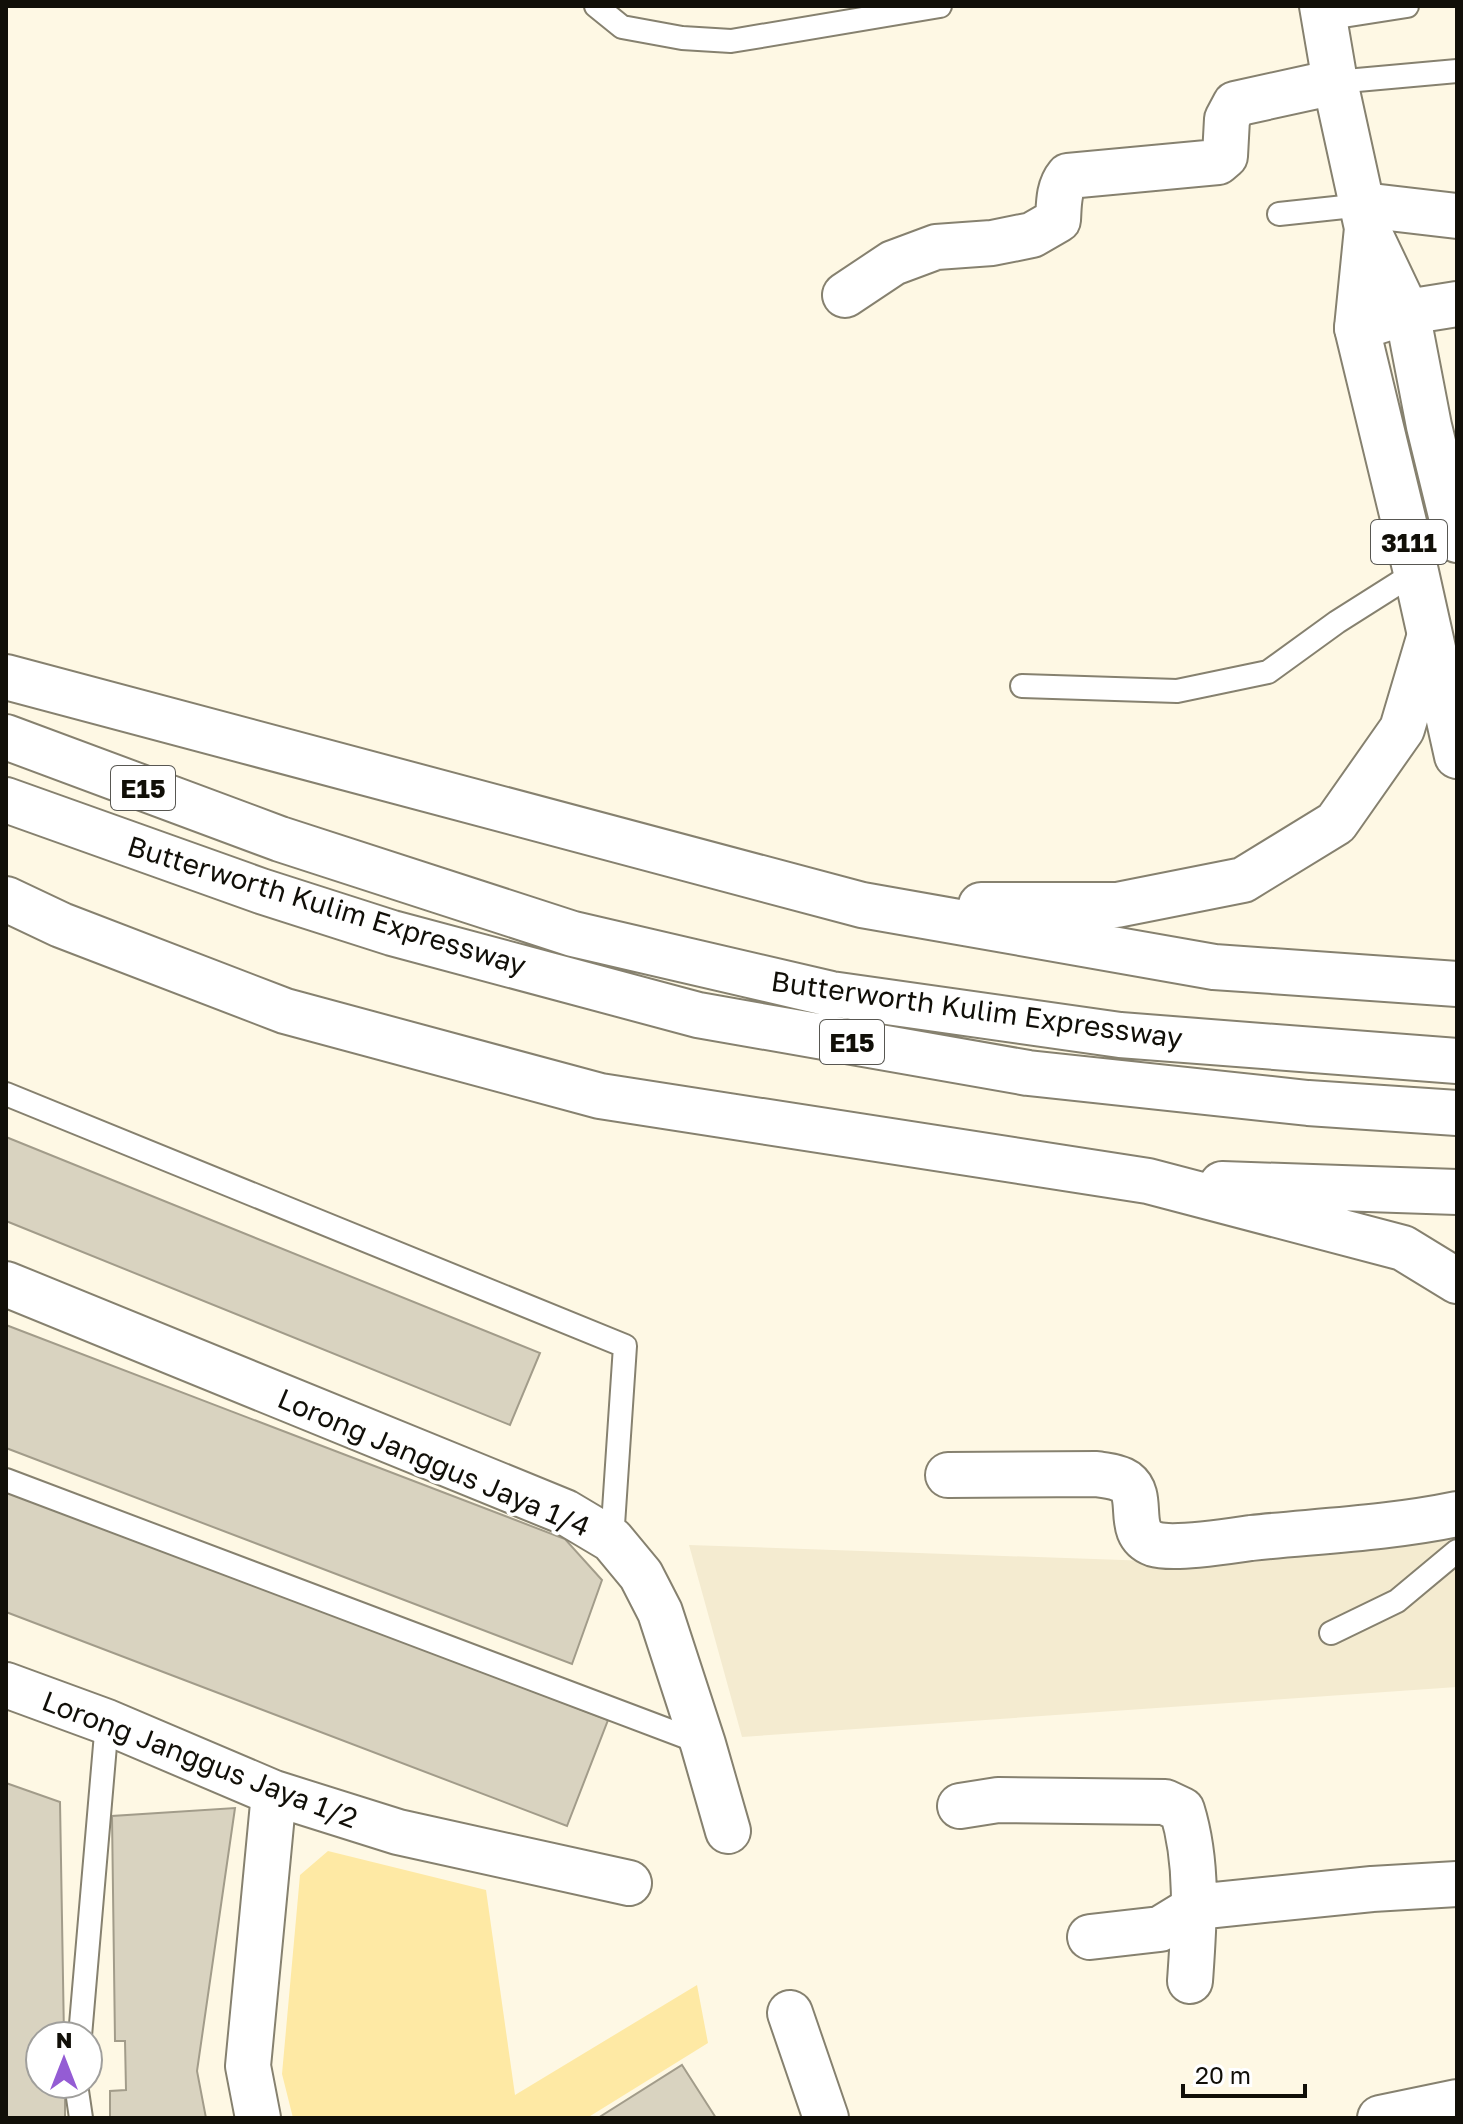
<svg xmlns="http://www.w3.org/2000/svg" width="1463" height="2124" viewBox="0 0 1463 2124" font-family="'Golos Text',sans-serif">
<rect width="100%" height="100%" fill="#fef8e4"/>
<path fill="#f4ebd0" d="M1457 1533V1687L742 1737 689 1545 1151 1561Z"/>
<path fill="#fee9a4" d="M328 1851 486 1890 515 2095 697 1985 708 2043 587 2118H293L282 2074 300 1875Z"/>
<path fill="#d9d3c0" stroke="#a29c8a" stroke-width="2" d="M6 1137 540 1353 510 1425 6 1221Z
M6 1325 565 1539 602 1580 572 1664 6 1448Z
M6 1489 608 1720 567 1826 6 1612Z
M6 1783 60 1802 64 2036H40V2084H65V2118H6Z
M235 1808 197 2071 206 2118H110V2091L126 2090 125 2041H115L112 1816Z
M682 2065 716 2118H598Z"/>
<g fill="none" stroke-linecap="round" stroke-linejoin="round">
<defs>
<path id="lane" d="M596 6 622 27 682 38 731 41 940 6
M1324 19 1407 6
M1335 82 1457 71
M1279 214 1363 205
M1022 686 1177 691 1268 672 1337 622 1416 572
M6 1094 625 1346 612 1540
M6 1480 702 1743
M1331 1633 1397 1601 1457 1551
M80 2036 107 1722
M76 2084 81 2118"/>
<path id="street" d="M1363 205 1457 216
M845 295 893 263 936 247 992 243 1032 235 1058 220C1059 205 1058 188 1068 176L1218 162 1225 156 1227 119 1235 104 1335 82
M1357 328 1407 312 1457 304
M6 1284 565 1512 612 1540 641 1575 660 1612 703 1744 728 1831
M948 1475 1097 1474C1106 1476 1117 1476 1126 1482 1146 1497 1124 1533 1154 1544 1173 1550 1230 1541 1251 1538 1319 1531 1390 1528 1457 1514
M6 1685 107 1722 274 1793 398 1832 629 1883
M960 1806 998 1800 1165 1802 1182 1810C1199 1865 1194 1924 1190 1981
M1090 1937 1160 1929 1196 1907 1372 1889 1457 1884
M790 2013 826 2118
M258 2118 248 2066 274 1793
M1380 2118 1457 2102"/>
<path id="primary" d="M1322 6 1335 82 1367 228 1407 312 1429 426 1457 540
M1367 228 1357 328 1416 572 1457 756"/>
<path id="highway" d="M6 677 862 905 1214 967 1457 984
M6 737 280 839 573 934 831 994 1120 1035 1457 1061
M6 800 261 891 392 933 698 1015 1028 1073 1308 1103 1457 1113
M6 899 61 925 285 1011 600 1096 1148 1181 1403 1248 1457 1281
M981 905H1117L1243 880 1336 823 1402 729 1429 638
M1222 1184 1457 1192"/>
</defs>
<use href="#lane" stroke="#86816f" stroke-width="26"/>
<use href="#street" stroke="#86816f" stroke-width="48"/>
<use href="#primary" stroke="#86816f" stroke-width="48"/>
<use href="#highway" stroke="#86816f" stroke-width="48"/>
<use href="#lane" stroke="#fff" stroke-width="22"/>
<use href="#street" stroke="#fff" stroke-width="44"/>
<use href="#primary" stroke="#fff" stroke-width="44"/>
<use href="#highway" stroke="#fff" stroke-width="44"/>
</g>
<g text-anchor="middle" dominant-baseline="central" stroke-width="7" stroke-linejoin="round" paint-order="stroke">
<g fill="#fff" stroke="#585752" stroke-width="2">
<rect x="1371" y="520" width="76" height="44" rx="6"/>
<rect x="111" y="766" width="64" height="44" rx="6"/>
<rect x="820" y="1020" width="64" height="44" rx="6"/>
</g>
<g font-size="26" font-weight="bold" fill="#110f08">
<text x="1409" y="542">3111</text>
<text x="143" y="788">E15</text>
<text x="852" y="1042">E15</text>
</g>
<g font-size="28" fill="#110f08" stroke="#fff">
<text transform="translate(327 905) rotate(17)">Butterworth Kulim Expressway</text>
<text transform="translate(977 1009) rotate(8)">Butterworth Kulim Expressway</text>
<text transform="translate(434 1462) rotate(23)">Lorong Janggus Jaya 1/4</text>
<text transform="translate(200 1759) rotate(21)">Lorong Janggus Jaya 1/2</text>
</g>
</g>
<rect width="1463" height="2124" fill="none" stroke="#110f08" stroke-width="16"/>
<g transform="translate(64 2060)"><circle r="38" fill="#ffffff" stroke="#a09f9c" stroke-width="2"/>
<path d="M0-6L14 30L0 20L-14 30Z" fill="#945cd4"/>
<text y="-12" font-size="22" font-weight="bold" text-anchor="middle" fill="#110f08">N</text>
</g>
<path d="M1183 2084v12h122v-12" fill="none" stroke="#110f08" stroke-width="4"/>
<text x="1195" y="2084" font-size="24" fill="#110f08" stroke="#ffffff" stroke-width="6" paint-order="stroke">20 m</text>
</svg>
